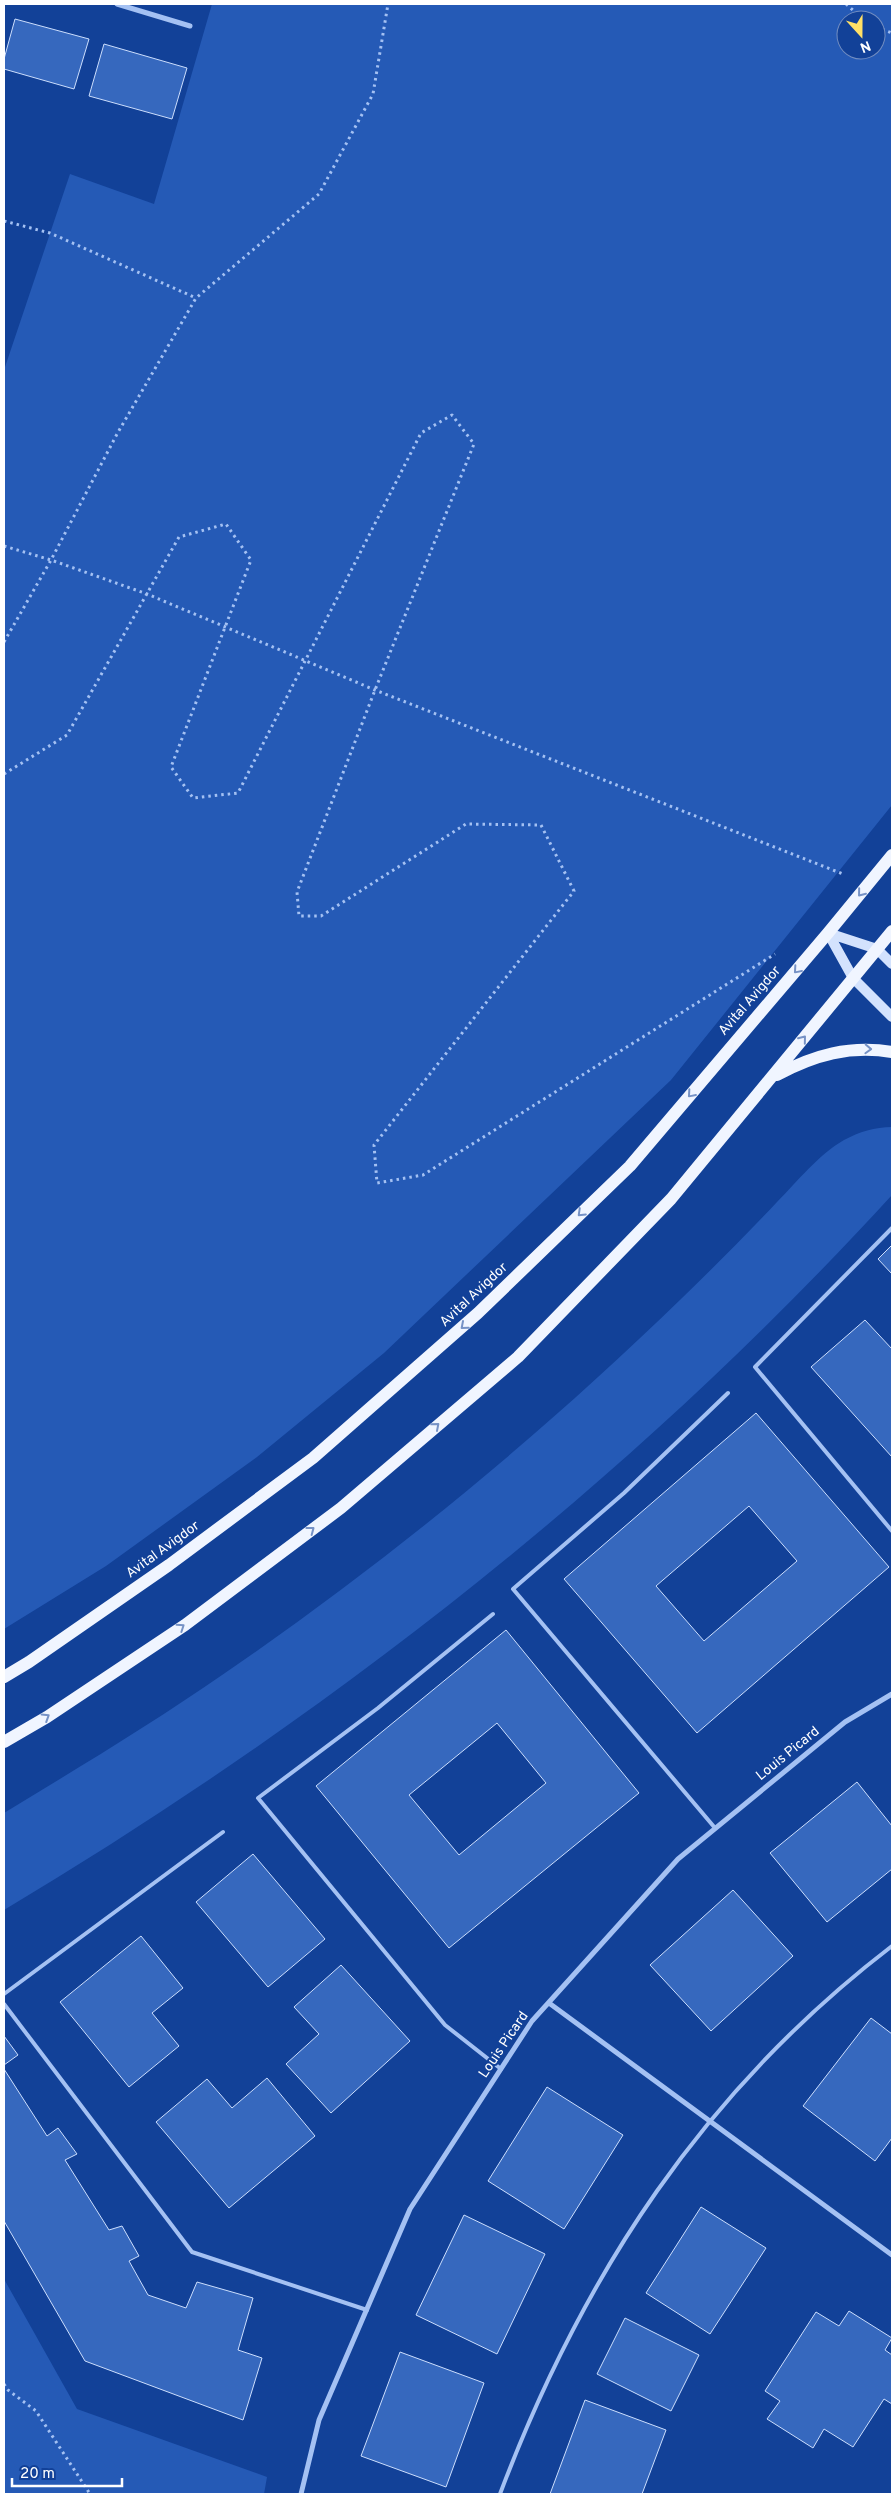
<svg xmlns="http://www.w3.org/2000/svg" width="896" height="2498" viewBox="0 0 896 2498" font-family="Overpass,sans-serif">
<rect width="100%" height="100%" fill="#124198"/>
<path fill="#255ab6" fill-rule="evenodd" d="M212 4H892V805L671 1080 384 1353 257 1457 106 1566 4 1629V370L70 174 154 204ZM846 20H876V50H846Z
M892 1127V1195C634 1477 332 1714 4 1910V1813C78 1768 153 1723 225 1673 387 1562 540 1436 681 1299 714 1267 746 1235 777 1202 798 1181 818 1155 844 1140 859 1132 875 1127 892 1127Z
M4 2279 77 2409 267 2477 264 2494H4Z"/>
<path fill="#3668be" stroke="#ccdefd" fill-rule="evenodd" d="M15 19 89 39 74 89 4 69V59Z
M104 44 187 68 172 119 89 96Z
M892 1245V1274L878 1259Z
M865 1320 892 1349V1457L811 1367Z
M756 1413 889 1567 697 1733 564 1579ZM749 1506 797 1561 704 1641 656 1586Z
M506 1630 639 1793 449 1948 316 1786ZM497 1723 546 1783 459 1855 409 1795Z
M857 1782 892 1826V1869L827 1922 770 1853Z
M253 1854 325 1939 268 1987 196 1902Z
M733 1890 793 1956 711 2031 650 1965Z
M141 1936 183 1988 152 2013 179 2046 129 2087 60 2002Z
M341 1965 410 2041 331 2113 286 2064 319 2034 294 2007Z
M871 2018 892 2034V2138L875 2161 803 2106Z
M4 2036 18 2055 4 2065Z
M4 2069 47 2136 58 2128 77 2154 65 2160 109 2230 122 2226 139 2256 129 2261 148 2295 186 2308 197 2282 253 2298 238 2350 262 2358 243 2420 85 2361 4 2221Z
M267 2078 315 2136 229 2208 156 2122 207 2079 232 2108Z
M547 2087 623 2135 564 2229 488 2181Z
M701 2207 766 2248 710 2334 646 2293Z
M464 2215 545 2254 497 2354 416 2315Z
M849 2311 892 2338 885 2350 892 2355V2404L884 2399 853 2447 824 2429 813 2448 767 2419 780 2401 765 2391 816 2312 839 2326Z
M625 2318 699 2355 671 2411 597 2374Z
M400 2352 484 2383 446 2487 361 2456Z
M585 2400 666 2430 642 2494H550Z"/>
<g fill="none" stroke-linecap="round" stroke-linejoin="round">
<path stroke="#a4c1f3" stroke-width="3" stroke-dasharray="2.5 4" stroke-linecap="butt" d="M846 4 864 20
M876 27 892 33
M4 221 50 233 196 298
M4 546 51 560 147 594 375 690 843 874
M4 642 51 560 117 434 196 298 319 194 373 94 388 4
M4 774 67 735 179 537 226 524 251 560 171 767 193 798 238 793 421 433 452 415 474 444 375 690 297 892 299 916H321L466 824 541 825 574 891 374 1145 377 1183 423 1175 775 954
M4 2384 8 2390 36 2411 90 2494"/>
<path stroke="#a4c1f3" stroke-width="4" d="M892 1228 755 1367 892 1531
M493 1614 378 1708 258 1798 445 2025 501 2069
M715 1828 513 1589 624 1493 728 1393
M4 1994 223 1832
M4 2004 192 2252 367 2310
M500 2494C583 2274 704 2090 892 1946"/>
<path stroke="#a4c1f3" stroke-width="5" d="M117 4 190 26
M549 2003 892 2255
M301 2494 319 2420 410 2209 532 2021 678 1859 845 1722 892 1694"/>
<path stroke="#d3e2fd" stroke-width="10" d="M828 933 853 978 892 1017
M828 933 877 949 892 964"/>
<path stroke="#f0f5ff" stroke-width="12" d="M777 1075C814 1055 850 1045 892 1052
M4 1677 29 1662 169 1565 313 1458 478 1313 630 1166 828 933 892 855
M4 1742 47 1717 185 1625 341 1508 518 1357 671 1199 892 931"/>
</g>
<defs><path id="oneway-chevron" d="M-2-3.5L2.5 0L-2 3.5" fill="none" stroke-width="1.6" stroke-linecap="round" stroke-linejoin="round" transform="scale(1.25)"/></defs>
<g stroke="#7692c6">
<use href="#oneway-chevron" transform="translate(861 893) rotate(129)"/>
<use href="#oneway-chevron" transform="translate(797 970) rotate(131)"/>
<use href="#oneway-chevron" transform="translate(803 1039) rotate(-51)"/>
<use href="#oneway-chevron" transform="translate(868 1049) rotate(2)"/>
<use href="#oneway-chevron" transform="translate(691 1094) rotate(131)"/>
<use href="#oneway-chevron" transform="translate(581 1213) rotate(136)"/>
<use href="#oneway-chevron" transform="translate(464 1326) rotate(139)"/>
<use href="#oneway-chevron" transform="translate(436 1426) rotate(-41)"/>
<use href="#oneway-chevron" transform="translate(311 1530) rotate(-37)"/>
<use href="#oneway-chevron" transform="translate(181 1627) rotate(-34)"/>
<use href="#oneway-chevron" transform="translate(46 1717) rotate(-32)"/>
</g>
<g text-anchor="middle" dominant-baseline="central" stroke-width="4" stroke-linejoin="round" paint-order="stroke">
<g font-size="14" fill="#fff" stroke="#124198">
<text transform="translate(750 1001) rotate(-49)">Avital Avigdor</text>
<text transform="translate(474 1295) rotate(-43)">Avital Avigdor</text>
<text transform="translate(163 1550) rotate(-36)">Avital Avigdor</text>
<text transform="translate(788 1754) rotate(-39)">Louis Picard</text>
<text transform="translate(504 2045) rotate(-56)">Louis Picard</text>
</g>
</g>
<rect width="896" height="2498" fill="none" stroke="#ffffff" stroke-width="10"/>
<g transform="translate(861 35) rotate(159)"><circle r="24" fill="#124198" stroke="#718dc1"/>
<path d="M0-4L9 19L0 12L-9 19Z" fill="#ffe066"/>
<text y="-8" font-size="14" font-weight="bold" text-anchor="middle" fill="#ffffff">N</text>
</g>
<path d="M12 2478v8h110v-8" fill="none" stroke="#ffffff" stroke-width="2.5"/>
<text x="20" y="2478" font-size="15" fill="#ffffff" stroke="#124198" stroke-width="4" paint-order="stroke">20 m</text>
</svg>
